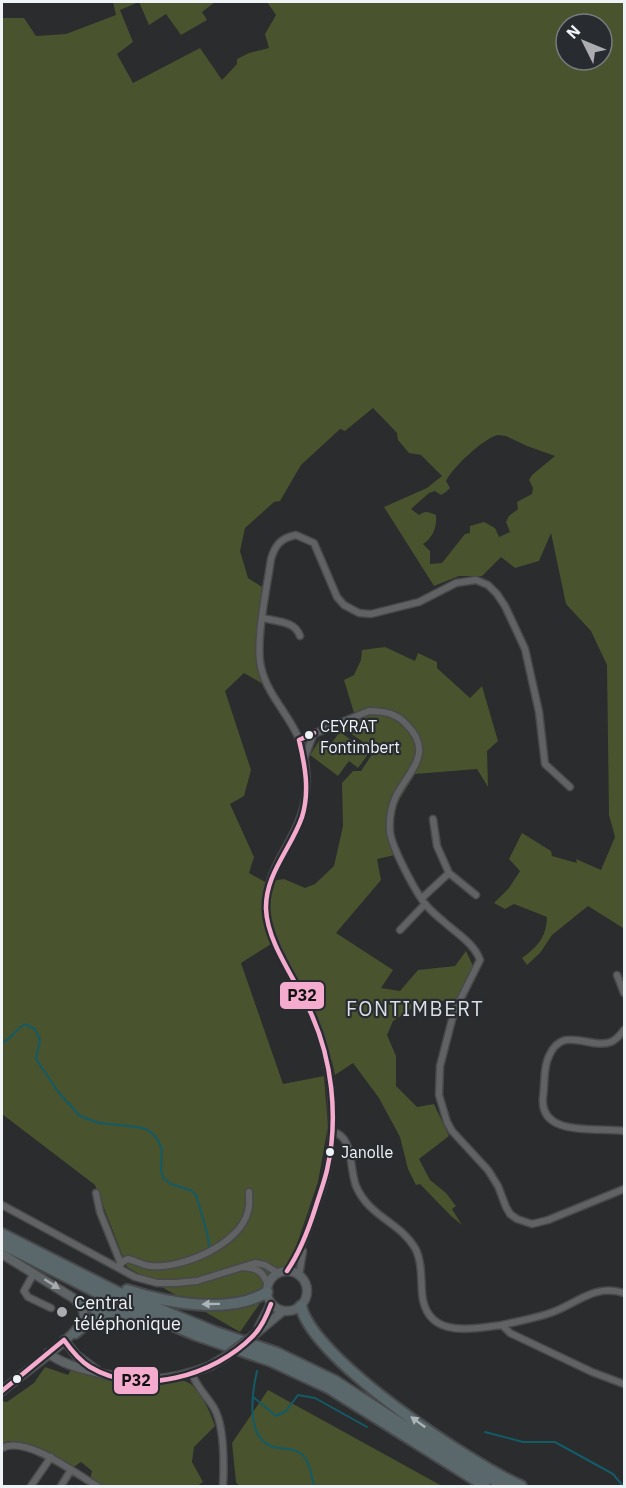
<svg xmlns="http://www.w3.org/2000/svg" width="626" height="1488" viewBox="0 0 626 1488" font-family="'IBM Plex Sans',sans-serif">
<rect width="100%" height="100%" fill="#2a2c2e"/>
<path fill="#49532d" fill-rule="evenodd" d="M113 2H215L202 12 207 20 181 35 166 14 149 25 139 2 120 10 133 42 117 54 133 83 200 48 222 80 237 64V59L249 53 269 48 265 34 276 15 267 2H624V937L623 928 588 906 552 935 540 953 527 965 522 958C538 946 546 938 547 917L514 904 505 909 494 903 509 888 520 871 509 859 522 833 551 851 552 856 577 863 576 859 601 870 615 837 609 815 607 665 591 631 566 604 551 533 539 561 515 568 501 557 482 576H459L434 586 384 507 427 488 442 476 421 455 409 453 398 440 397 433 373 408 345 431 340 429 301 465 280 501 274 502 245 528 240 551 248 578 262 587 256 651 263 684 244 673 225 691 251 770 244 796 230 804 254 857 249 873 265 882 284 879 305 888 315 884 334 866 343 826 342 783 353 771H361L375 750 344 729 354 713 344 680 354 675 361 660 362 650 385 647 415 661 418 653 437 662V668L470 698 482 686 498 741 487 751 488 787 477 769 415 774 388 818 395 855 377 859 381 880 336 933 393 970 381 988 400 991 418 970 455 966 466 951 473 966 455 1002 426 999 393 1021 387 1035 396 1056V1086L417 1107 434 1104 449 1136 419 1159 430 1180 446 1193 456 1206 452 1209 462 1225 451 1216 420 1184 416 1185 408 1169 400 1137 379 1098 353 1063 335 1075 332 1061 271 944 241 963 283 1084 324 1076 328 1126 318 1182 293 1256 240 1332 127 1267 95 1185 2 1114V18H24L36 36 66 34 116 15ZM566 24H602V60H566ZM497 435 506 436 527 446 555 456 532 475 529 480 533 488 532 494 517 502 518 509 509 516 506 522 510 532 499 537 495 528 484 522 470 526V533L465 534 442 563 430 564V551L423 544C433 538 437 527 436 515 429 512 425 510 419 515L411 509 429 493 435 491 441 495 446 492 450 488 446 481C453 467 482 440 497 435Z
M340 732 369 753 358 768 349 761 338 776 310 755 320 739 329 746Z
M45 1367 68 1375 72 1368C96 1375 123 1386 149 1385 162 1385 177 1376 189 1383 201 1390 211 1414 215 1426L194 1447 192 1462 203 1482 197 1486H102L90 1480 92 1471 81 1462 71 1469 48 1452 8 1441 2 1445V1401L7 1402 34 1383Z
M268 1390 442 1486H239L236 1482 232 1443Z"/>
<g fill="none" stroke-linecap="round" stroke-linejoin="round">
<path stroke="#135b67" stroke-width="2" d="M2 1043C12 1038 16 1029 25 1024L35 1029 40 1040 36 1059 59 1093 80 1116 99 1123 138 1127 148 1130 156 1137 162 1149 161 1171 164 1179 171 1184 190 1190 196 1195 208 1236 209 1246
M257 1371C252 1392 245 1438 273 1447 282 1450 291 1446 300 1453 310 1460 311 1475 314 1486
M253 1397 276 1416 286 1411 298 1395 315 1398 367 1427
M485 1432 523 1442H555L613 1474 623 1486"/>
<defs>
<path id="street" d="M263 618C278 622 295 621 300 636
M299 740 369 711C384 711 396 713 406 724 435 752 409 771 396 796 391 807 389 820 390 832 392 848 416 893 426 905 431 911 437 916 443 921 456 933 474 943 480 960L454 1012 440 1066 439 1095 447 1122 452 1131 488 1170 498 1186 506 1207 510 1214 517 1219 532 1224 548 1220 624 1189
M304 759 314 733
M433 819 437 846 449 873
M422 898 449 873 476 895
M400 930 425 904
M617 975 624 993
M624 1030C621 1034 616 1040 611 1042 589 1050 563 1024 549 1056 543 1067 545 1084 543 1097 539 1138 598 1127 624 1131
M332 1132C354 1135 349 1168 356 1186 369 1217 400 1222 415 1248 422 1261 421 1278 422 1293 426 1339 470 1329 502 1325L510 1333 592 1372 624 1384
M96 1193 100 1212 121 1264
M2 1205 135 1277 157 1283H176L197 1281 255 1263 265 1265 278 1273
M120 1263 128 1259C136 1261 144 1266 151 1266 182 1269 241 1244 248 1211 250 1205 249 1198 249 1192
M242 1267C257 1268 263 1271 268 1285
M287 1271C300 1254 306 1235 313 1214 318 1200 324 1185 327 1170 337 1125 333 1061 314 1019 301 990 268 940 266 911 263 866 302 838 306 793 308 777 305 754 299 739 289 714 267 695 261 667 255 641 267 588 271 559 275 545 281 538 296 535L314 543 337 597 344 605 359 613 371 614 419 602 456 583 476 580 488 585 497 594 505 606 525 649 539 712 545 764 570 787
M34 1273 24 1291 28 1297 51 1308
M299 1276 303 1251
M502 1325C519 1321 537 1318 553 1312 579 1302 595 1284 624 1293
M192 1373C196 1387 207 1396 214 1408 225 1427 224 1465 223 1486
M2 1448C26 1435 76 1474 97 1486
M31 1486 51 1457
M61 1486 71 1470"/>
<path id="secondary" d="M2 1254 78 1301C82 1307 85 1312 83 1319 79 1335 18 1377 2 1391
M267 1291a20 20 0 1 1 40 0a20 20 0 1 1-40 0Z
M259 1327 271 1304
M254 1335 283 1311
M64 1340 76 1355 96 1370
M48 1353C61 1363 76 1367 91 1371 134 1383 168 1383 210 1366"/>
<path id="highway" d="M2 1234 117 1292 215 1332 277 1353 335 1381 429 1442 504 1486
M2 1244 114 1301 196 1335 271 1361 329 1388 485 1486
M127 1290C167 1303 230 1315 267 1292
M78 1301 104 1313
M301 1306C312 1359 471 1464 521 1486
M75 1333C96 1314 108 1306 136 1317"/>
</defs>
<use href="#street" stroke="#47494b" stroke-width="9"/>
<use href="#secondary" stroke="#47494b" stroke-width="11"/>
<use href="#highway" stroke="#47494b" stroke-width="14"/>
<use href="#street" stroke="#606264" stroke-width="6"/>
<use href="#secondary" stroke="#5e6365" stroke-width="8"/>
<use href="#highway" stroke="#5a676b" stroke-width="10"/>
<defs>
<path id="secondary-bridge" d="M210 1366 228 1355 254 1335"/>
</defs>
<use href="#secondary-bridge" stroke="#47494b" stroke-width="11" stroke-linecap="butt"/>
<use href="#secondary-bridge" stroke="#5e6365" stroke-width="8"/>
<defs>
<path id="bus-1" d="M287 1271C300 1252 308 1231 315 1209 319 1196 324 1183 327 1170 339 1117 332 1057 309 1009 295 979 267 942 266 909 265 874 291 849 302 817 310 791 305 765 299 740L314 733
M2 1391 64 1340C71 1350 79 1360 90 1367 140 1397 214 1376 253 1336 261 1328 267 1315 271 1304"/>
</defs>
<use href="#bus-1" stroke="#282c30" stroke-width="9"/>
<use href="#bus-1" stroke="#f4abcd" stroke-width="4.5"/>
</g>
<defs><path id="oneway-solid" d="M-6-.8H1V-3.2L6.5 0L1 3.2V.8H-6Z" transform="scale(1.5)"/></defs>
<use fill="#a7abae" href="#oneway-solid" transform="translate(52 1284) rotate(32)"/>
<g fill="#acb4b7">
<use href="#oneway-solid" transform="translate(211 1304) rotate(179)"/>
<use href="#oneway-solid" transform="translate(418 1422) rotate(-144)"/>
</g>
<g fill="#f0f3f6" stroke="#282c30" stroke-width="2">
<circle cx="309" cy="735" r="5"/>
<circle cx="330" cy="1152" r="5"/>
<circle cx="17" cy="1379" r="5"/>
</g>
<circle fill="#abadb0" stroke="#282c30" stroke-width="2" cx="62" cy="1312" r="6"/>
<g text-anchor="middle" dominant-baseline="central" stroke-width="4.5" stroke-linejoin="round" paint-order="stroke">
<g font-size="16" fill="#f0f3f6" stroke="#282c30" text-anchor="start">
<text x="320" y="726">CEYRAT<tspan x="320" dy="21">Fontimbert</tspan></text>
<text x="341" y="1152">Janolle</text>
</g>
<g font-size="18" fill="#f0f3f6" stroke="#282c30" text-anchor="start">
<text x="74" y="1302">Central<tspan x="74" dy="21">téléphonique</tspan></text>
</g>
<g font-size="20" letter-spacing="1.5" fill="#d9dfe4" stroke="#282c30">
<text x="415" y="1008">FONTIMBERT</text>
</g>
</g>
<g stroke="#282c30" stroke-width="2">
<rect x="279" y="981" width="46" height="29" rx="6" fill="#f4abcd"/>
<rect x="113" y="1366" width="46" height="29" rx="6" fill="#f4abcd"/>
</g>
<g font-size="16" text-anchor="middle" font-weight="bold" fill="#111">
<text x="302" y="1001">P32</text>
<text x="136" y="1386">P32</text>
</g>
<rect width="626" height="1488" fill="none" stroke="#f0f3f6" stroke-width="6"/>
<g transform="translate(584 42) rotate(313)"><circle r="28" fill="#282c30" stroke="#787c7f" stroke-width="1.5"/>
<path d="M0-4.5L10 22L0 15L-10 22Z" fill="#abadb0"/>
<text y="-9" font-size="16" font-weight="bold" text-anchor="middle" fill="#f0f3f6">N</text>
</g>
</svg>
